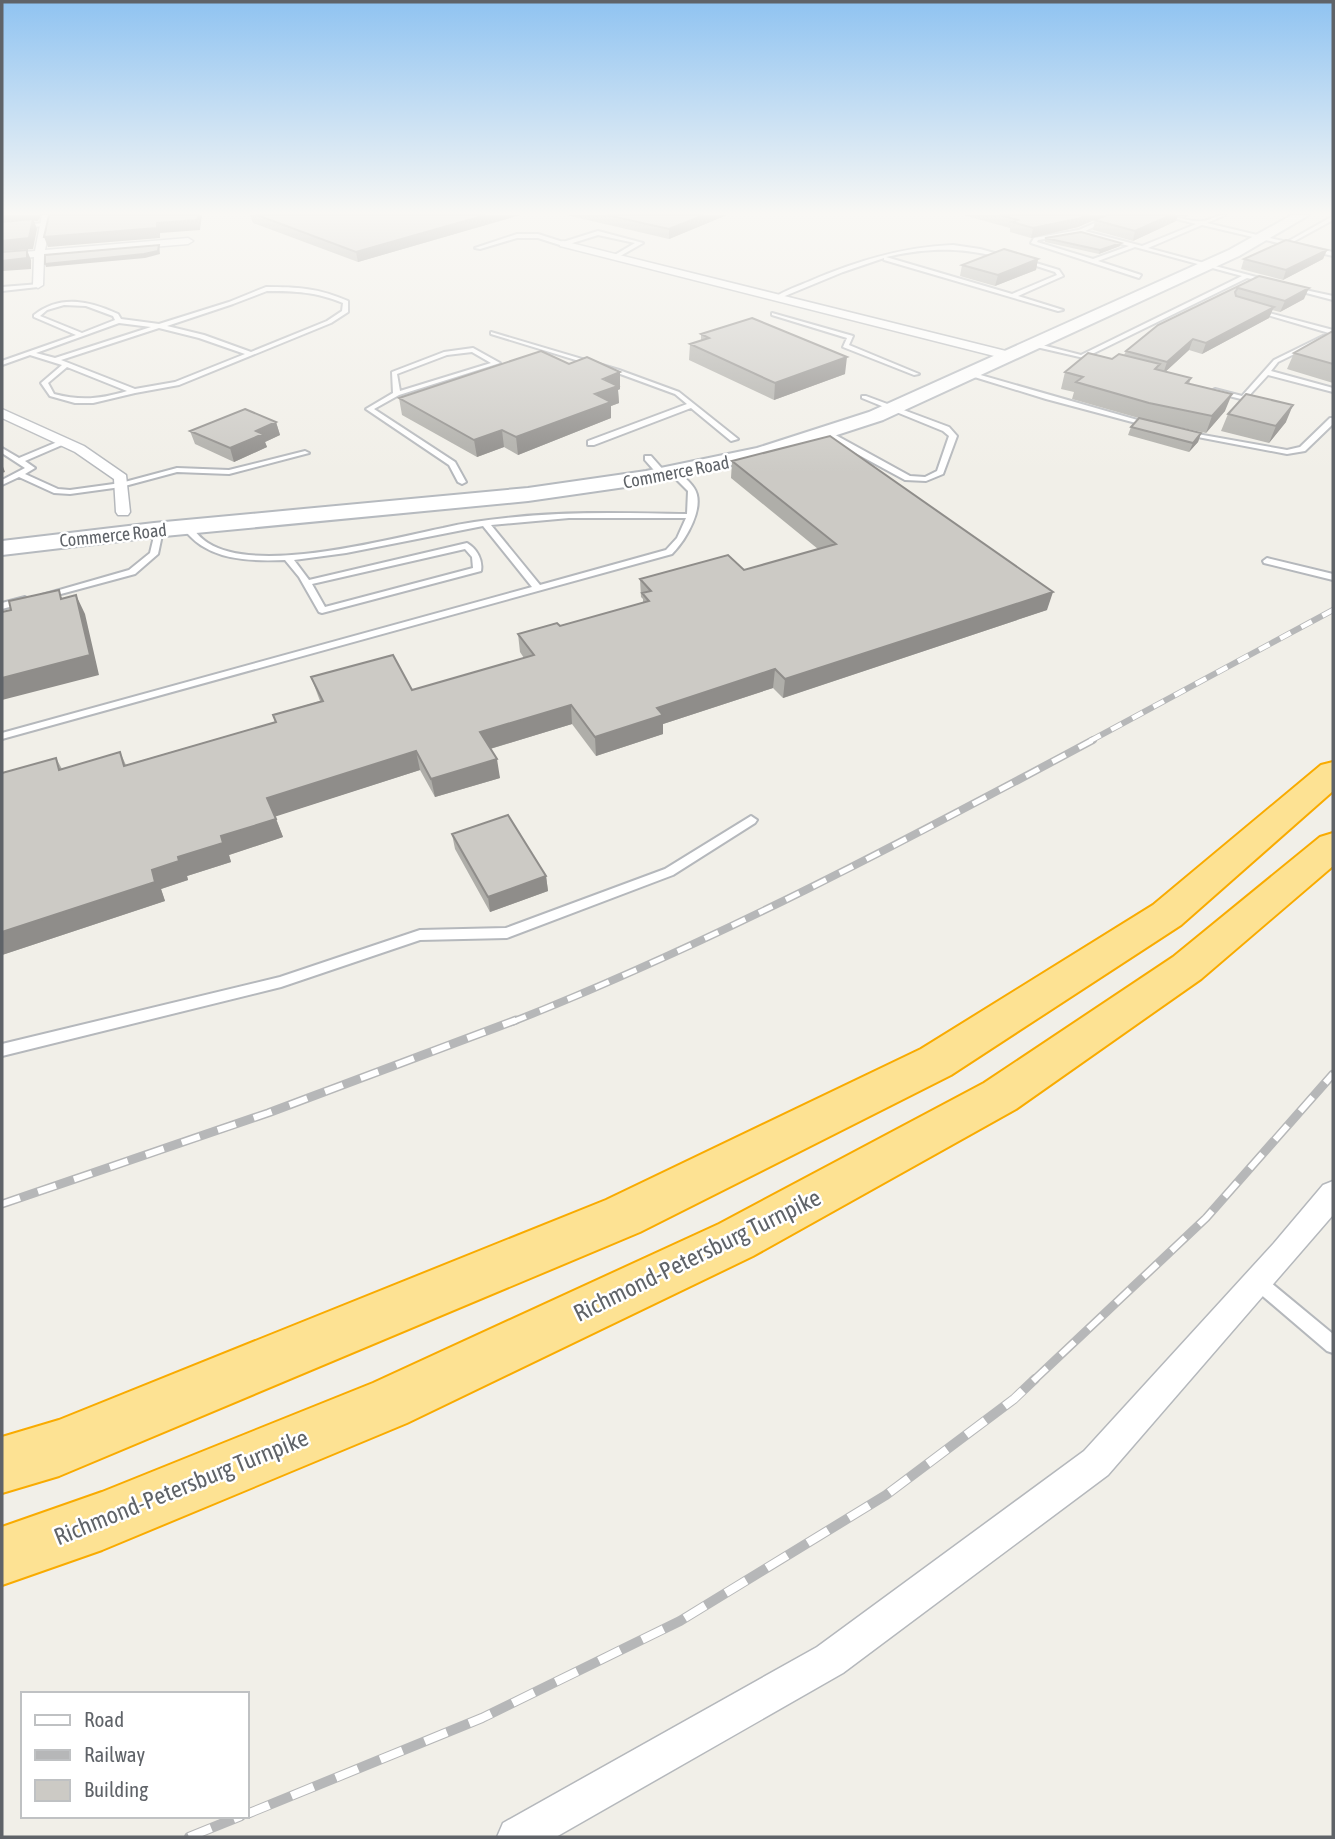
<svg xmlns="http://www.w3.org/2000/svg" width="1335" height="1839" viewBox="0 0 1335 1839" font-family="'Asap Condensed',sans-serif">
<rect width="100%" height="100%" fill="#f1efe8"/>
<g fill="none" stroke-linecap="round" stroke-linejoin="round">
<defs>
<path id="service" d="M1113 215H1120L1085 231 1142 246 1196 224 1162 215C1175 215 1190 223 1203 221 1211 220 1216 215 1225 215L1207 223 1287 242 1333 216V220L1291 243 1333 252V256L1202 225 1148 248 1271 281V283L1247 278 1084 358 1032 346 1034 343 1081 355 1242 276 1135 247 1098 261 1141 275 1139 278 1031 243 1034 238 1079 230ZM1080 233 1129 246 1093 259 1037 242 1038 240Z
M47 223 45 226 2 229V226Z
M598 231 643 243 615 259 613 256 635 243 598 235 563 246 538 238H517L480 249 475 248 517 234H538L563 242Z
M953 245 980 249 1009 257 1006 259C963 247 930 247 886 257L1012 294 1057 275 1055 272 1021 261 1026 260 1059 270 1063 276 1018 296 1063 310 1058 311 884 260V258L843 272 780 298 775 297C786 290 798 286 810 281 856 261 903 247 953 245Z
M40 284 38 287 2 291V287Z
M266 287C298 287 318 288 348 301V312L331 323 179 385 135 393 93 403H75L50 396 41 383 62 365 30 355 2 365V361L76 335 34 317V315C60 294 90 301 118 314L121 319 159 324 229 302ZM267 291C296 291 316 292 343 303L342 311 327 321 251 352 204 335 167 326 233 304ZM64 305 86 306 113 316 115 320 82 333 40 316 47 310ZM119 323 151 327 55 358 36 353ZM159 328 199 338 245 354 175 382 135 389 61 360ZM67 367 127 391C101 399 81 401 54 394L48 383Z
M1291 287 1333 296V300L1291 289Z
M1254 309 1333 330V335L1278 362 1271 371 1333 388V392L1268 375 1245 400 1213 392 1212 391 1215 389 1242 396 1274 360 1329 333 1254 311Z
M772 313 853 336 849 345 919 374 914 375 843 347 847 338 772 315Z
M491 332 619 370 679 392 738 439 731 441 691 408 594 445H588V441L687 404 675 394 615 372 491 334Z
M473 348 500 363 399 395 374 409 455 462 466 482 462 484 458 482 449 465 366 409 393 393 392 372 444 352ZM472 352 491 363 400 391 397 374 447 355Z
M970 372 1155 425 1151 427 1046 399 968 375 967 374Z
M862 396H866L949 427 957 436 943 474 926 481 905 480 824 436V432H830L910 476 925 477 937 471 949 436 943 431 862 398Z
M1330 418H1333V424L1305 451 1287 454 1182 434 1186 432 1287 450 1300 447Z
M62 440 69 442 25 461 35 468 25 474 58 489 70 490 121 483 177 468 229 470 305 451 309 453 229 474 177 472 121 487 70 494 54 493 19 477 2 485V480L25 468 2 453V448L19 458Z
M645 456H651L666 473V477H660L645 460Z
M672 471H678C683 476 690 482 694 488 706 506 686 540 672 554L2 739V733L532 587 483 526 346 553 294 560 309 580 467 543C477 549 483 560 481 571L322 613 319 612 299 577 285 560C259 561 227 561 204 547 196 543 189 535 183 529V525H189C195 531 201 539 208 543 258 575 388 539 443 528 464 523 485 520 506 518 567 511 627 513 687 514L688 491 672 475ZM569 518H686L677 538 666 550 540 585 491 525ZM465 549 472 557 473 568 325 607 312 584Z
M156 528 163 530 158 554 135 574 46 598 42 595 129 570 150 553Z
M1267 558 1333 574V580L1264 563 1263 561Z
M25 597 29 600 28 602 2 609V603Z
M751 816 757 820 755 823 673 875 507 938 420 940 281 987 2 1056V1044L280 977 420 930 506 928 665 869Z
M1258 1274 1264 1277 1333 1334V1353L1327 1351 1252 1287 1250 1282 1252 1277Z"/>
<path id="minor" d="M42 215H52L45 250 188 238 193 241 188 244 44 256 43 285 38 288 33 285 34 257 2 260V254L35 251Z
M563 241 1014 353 1016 356 1010 360 560 246V242Z
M2 409 84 446 126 475 130 512 128 515H118L116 512 114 479 75 452 2 418Z
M1333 1181V1215L1108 1475 843 1673 556 1837H497L503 1823 817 1647 1084 1451 1274 1243 1323 1185Z"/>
<path id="secondary" d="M1292 215H1309L1239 256 883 420 769 457 646 484 528 501 154 537 2 555V541L154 523 528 488 646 471 757 448 869 412 1229 250Z"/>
<path id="motorway" d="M1333 762V791L1181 925 951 1075 640 1232 59 1476 2 1493V1437L59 1420 606 1200 921 1049 1153 905 1321 765Z
M1333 833V866L1201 979 1016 1109 753 1256 407 1423 102 1550 2 1585V1527L102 1492 373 1383 719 1224 984 1083 1173 957 1320 837Z"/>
</defs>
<use href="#service" stroke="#b5b8bc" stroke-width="4"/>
<use href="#minor" stroke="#b5b8bc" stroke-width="3"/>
<use href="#secondary" stroke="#b6babf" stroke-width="4"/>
<use href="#motorway" stroke="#f9ab00" stroke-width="4"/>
<use href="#service" fill="#fff" fill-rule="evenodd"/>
<use href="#minor" fill="#fff" fill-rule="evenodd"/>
<use href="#secondary" fill="#fff" fill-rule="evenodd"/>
<use href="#motorway" fill="#fde293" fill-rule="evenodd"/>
<defs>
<path id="rail-far3" d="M1090 741 1333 610"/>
<path id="rail-far2" d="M512 1022C712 943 903 842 1093 740"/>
<path id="rail-far1" d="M2 1204 268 1113 516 1020
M1033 1381 1206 1218 1333 1074"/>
<path id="rail" d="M247 1814 482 1718 680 1621 886 1495 1014 1399 1035 1379
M189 1837 241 1816"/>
</defs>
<use href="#rail-far3" stroke="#b6b7b8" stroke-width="6"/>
<use href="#rail-far2" stroke="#b6b7b8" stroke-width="8"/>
<use href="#rail-far1" stroke="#b6b7b8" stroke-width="9"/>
<use href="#rail" stroke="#b6b7b8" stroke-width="10"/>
<use href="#rail-far3" stroke="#fff" stroke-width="4.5" stroke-dasharray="12" stroke-linecap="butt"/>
<use href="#rail-far2" stroke="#fff" stroke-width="5" stroke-dasharray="15" stroke-linecap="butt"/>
<use href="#rail-far1" stroke="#fff" stroke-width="6" stroke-dasharray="19" stroke-linecap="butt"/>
<use href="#rail" stroke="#fff" stroke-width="8" stroke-dasharray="24" stroke-linecap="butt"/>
</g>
<path fill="#afaea9" d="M250 215H520L358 262 253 223Z
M566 215H727L669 239Z
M963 215H1106L1078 227 1031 238 1010 232V228Z
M1107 215H1190L1186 217 1178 216 1176 221 1133 241 1093 230 1095 220Z
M1045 238 1120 246 1099 254 1045 242Z
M1327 250 1323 259 1283 280 1241 269 1244 259Z
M1038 259 1036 270 995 286 960 276 962 265Z
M1259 276 1304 299 1280 312 1272 310 1269 318 1202 354 1189 350 1165 372 1191 378 1189 384 1225 411 1206 433 1150 421 1201 433 1198 442 1189 452 1128 435 1131 427 1142 419 1072 399 1074 392 1061 389 1065 372 1124 355 1126 351Z
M1333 331V383L1287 369 1294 353Z
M701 334 845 374 774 400 689 360 690 344 701 341Z
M569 364 620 372V389L618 390 619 403 611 406V418L518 455 504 447 477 457 402 415 399 398Z
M1228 414 1286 422 1269 443 1221 431Z
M276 422 280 435 265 442 267 447 234 462 195 444 190 431Z
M732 461 1047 610 783 698 773 688 663 724V734L596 756 572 724 490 749 500 778 435 797 420 770 275 816 283 837 229 855 231 862 187 876 188 880 161 889 165 901 2 955V773L56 758 62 769 120 752 126 765 275 722 273 715 320 701 311 677 412 690 524 658 520 652 518 634 560 626 643 603V599L641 597 640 579 744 570 818 549 731 478Z
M452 834 546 876 548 891 490 912 455 849Z"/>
<path fill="#8f8d8a" d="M2 215H41L38 221H34L37 229 33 249 2 251Z
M198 215H202L200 230 160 233V238L48 247 44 237 157 223Z
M486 215H520L358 262 356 252Z
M704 215H727L669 239V229Z
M1086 215H1106L1078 227 1031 238 1033 228Z
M1171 215H1178L1176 221 1133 241 1135 231Z
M1121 243 1120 246 1099 254 1100 250Z
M159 245 160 254 145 258 46 267 45 264Z
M27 250 31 260V269L3 271 2 276V261Z
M1327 250 1323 259 1283 280 1286 270Z
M1038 259 1036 270 995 286 998 275Z
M1309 288 1304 299 1280 312 1285 301Z
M1274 307 1269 318 1202 354 1206 343Z
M1193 339 1189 350 1163 374 1167 362Z
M847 357 845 374 774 400 775 383Z
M620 372V389L618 390 619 403 611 406V418L518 455 516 437 595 394 603 379Z
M1232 394 1225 411 1206 433 1212 416Z
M1293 405 1286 422 1269 443 1276 426Z
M276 422 280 435 265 442 267 447 234 462 230 448 256 431Z
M502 430 504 447 477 457 474 440Z
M1201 433 1198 442 1189 452 1193 443Z
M2 464 5 472 2 473Z
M1053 592 1047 610 783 698 785 679Z
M76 595 85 614 99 675 2 700V678Z
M775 669 773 688 663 724V734L596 756 595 737 657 708Z
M571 705 572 724 483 751 480 732Z
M416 751 420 770 274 817 267 798Z
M497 759 500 778 435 797 431 779Z
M276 819 283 837 229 855 231 862 187 876 188 880 161 889 165 901 2 955V932L152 870 221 836Z
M546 876 548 891 490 912 488 897Z"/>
<path fill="#cccac5" stroke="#8f8d8a" stroke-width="2" d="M49 215H198L197 220 157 223V228L44 237Z
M257 215H486L356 252Z
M607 215H704L669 229Z
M1001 215H1086L1081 218 1033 228 1012 222 1018 220Z
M1107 215H1171L1135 231 1095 220Z
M33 219 29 238 2 241V222Z
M1081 232 1121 243 1100 250 1045 238Z
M1286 240 1327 250 1286 270 1244 259Z
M159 245 158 251 144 254 45 264V255Z
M1004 249 1038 259 998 275 962 265Z
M27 250V258L2 261V252Z
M1259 276 1309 288 1285 301 1238 288 1235 292 1236 296 1274 307 1206 343 1193 339 1167 362 1126 351 1158 325Z
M752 318 847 357 775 383 690 344 709 338 701 334Z
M1333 331V364L1294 353Z
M541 351 569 364 587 357 620 372 603 379 618 386 595 394 611 402 516 437 502 430 474 440 399 398Z
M1088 353 1112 359 1119 354 1160 364 1155 369 1191 378 1186 383 1232 394 1212 416 1149 403 1076 382 1083 377 1065 372Z
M1246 394 1293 405 1276 426 1228 414Z
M245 409 276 422 256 431 263 434 230 448 190 431Z
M1139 418 1201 433 1193 443 1131 427Z
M830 436 1053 592 785 679 775 669 657 708 663 715 595 737 571 705 480 732 497 759 431 779 416 751 267 798 276 819 221 836 223 843 178 857 179 861 152 870 155 882 2 932V773L56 758 59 770 120 752 124 766 276 722 273 715 323 701 311 677 393 655 412 690 534 655 518 634 557 623 560 626 649 601 642 593 651 591 640 579 728 555 744 570 836 544 732 461Z
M59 590 61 599 76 595 90 655 2 678V612L11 610 9 601Z
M508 815 546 876 488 897 452 834Z"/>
<linearGradient id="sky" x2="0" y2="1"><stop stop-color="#8fc3f1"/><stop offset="0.45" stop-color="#f9f8f5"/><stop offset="1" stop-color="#f9f8f5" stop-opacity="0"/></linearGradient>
<rect width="1335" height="473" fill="url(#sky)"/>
<g text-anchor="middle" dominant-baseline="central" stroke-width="5" stroke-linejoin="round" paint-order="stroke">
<g font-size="18" fill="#5f6368" stroke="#fff">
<text transform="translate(676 472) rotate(-11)">Commerce Road</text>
<text transform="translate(113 535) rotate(-6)">Commerce Road</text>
</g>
<g font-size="24" fill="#5f6368" stroke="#fff">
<text transform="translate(697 1255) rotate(-26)">Richmond-Petersburg Turnpike</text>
<text transform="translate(181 1487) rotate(-22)">Richmond-Petersburg Turnpike</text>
</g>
</g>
<rect width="1335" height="1839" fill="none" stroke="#5f6368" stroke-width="7"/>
<rect x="21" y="1692" width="228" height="126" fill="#ffffff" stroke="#bfc1c3" stroke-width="2"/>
<rect x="35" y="1715" width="35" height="10" fill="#ffffff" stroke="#bfc1c3" stroke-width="2"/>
<text x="84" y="1727" font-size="21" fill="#5f6368">Road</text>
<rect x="35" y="1750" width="35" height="10" fill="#b6b7b8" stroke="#bfc1c3" stroke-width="2"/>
<text x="84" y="1762" font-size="21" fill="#5f6368">Railway</text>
<rect x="35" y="1780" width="35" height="21" fill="#cccac5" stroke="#bfc1c3" stroke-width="2"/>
<text x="84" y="1797" font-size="21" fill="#5f6368">Building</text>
</svg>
